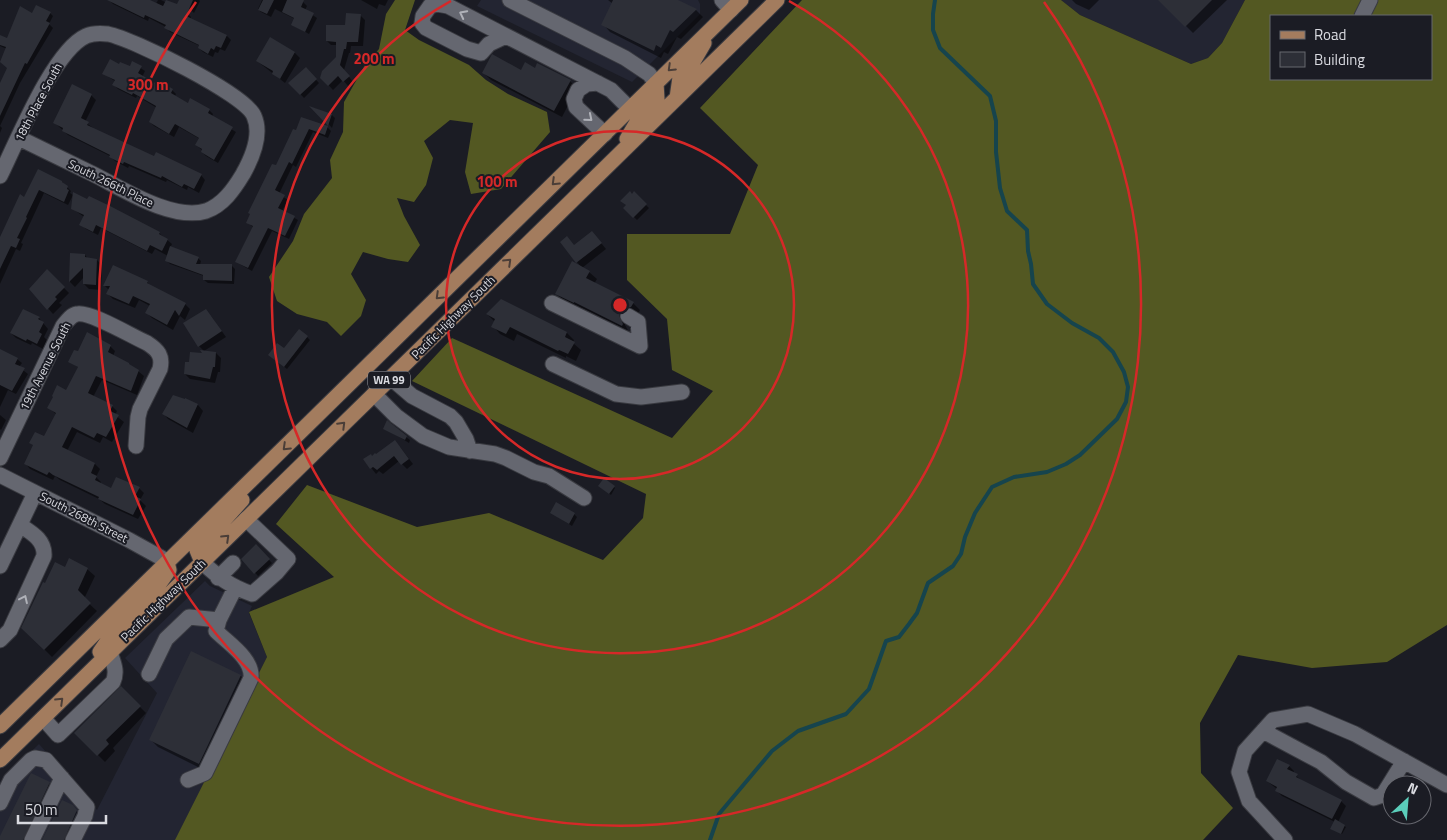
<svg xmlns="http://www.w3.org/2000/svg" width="1447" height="840" viewBox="0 0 1447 840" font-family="'Titillium Web',sans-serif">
<rect width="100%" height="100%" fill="#1b1c24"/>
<path fill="#232532" d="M481 0H698L700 4V14L632 82 477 6Z
M1061 0H1245L1222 43 1208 58 1191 64 1080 15Z
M205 581 210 586 252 606 249 613 267 657 176 840H0V782L39 744 97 810 157 693 125 658Z"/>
<path fill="#535822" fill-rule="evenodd" d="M395 0H415L405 30 419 40 469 65 486 80 508 94 547 112 550 132 501 189 471 194 465 172 473 123 450 120 424 141 433 158 426 185 414 202 397 198 404 216 420 245 408 262 388 259 363 252 351 274 366 300 361 316 341 336 327 322 297 314 277 301 269 277 293 241 304 214 332 178 330 160 343 132 344 102 365 65 379 49 386 14Z
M802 0H1061L1080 15 1191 64 1208 58 1222 43 1245 0H1447V625L1387 662 1312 668 1238 655 1200 723 1201 773 1233 808 1203 840H175L267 657 249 612 334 577 276 524 307 485 417 527 489 513 603 560 643 518 646 494 412 381 452 338 672 438 713 391 672 370 667 319 627 280V234H730L758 165 700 108ZM1271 16H1431V79H1271Z"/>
<path fill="#0007" d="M109 0H147L156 4 158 0H161L187 13 191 17 190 20 227 36 231 40 225 51 220 49 218 53 215 52 213 57 203 52 199 48 200 46 170 32 166 27 149 18 148 21 113 4Z
M180 0H199L200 1 194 13Z
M262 0H299L303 2 307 6 305 10 317 18 309 34 293 25 295 19 275 9 271 17 261 12 258 9Z
M361 0H388L385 6 379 4 377 9Z
M608 0H675L696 10 703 17 681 39 677 37 668 54 664 52 661 58 610 32 603 24 613 4Z
M1072 0H1099L1089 10 1076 4Z
M1160 0H1227L1193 33Z
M50 13 53 16 49 24 53 28 20 83 0 126 2 128 0 133V85L8 68 7 49 0 46V36L8 39 32 15Z
M360 15 365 20 363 46H351L350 53H349L344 70 353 82 348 86 343 80 333 90 321 77 337 57 338 45H331L327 41Z
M270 39 295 53 300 58 285 83 257 61Z
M133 63 145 71 142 77 158 86 172 90 176 94 175 96 189 104 209 110 213 114 212 117 236 132 218 163 206 156 202 152 203 151 196 145 200 139 179 127 174 137 154 126 150 122 157 108 137 96 136 98 118 89 114 85 115 81 104 74 120 66 130 68Z
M306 69 319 83 304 98 290 83Z
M535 69 570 81 577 88 562 117 491 80 484 73Z
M73 85 91 95 96 100 85 122 93 128 92 129 154 158 201 175 205 180 199 193 188 187 187 190 167 180 166 182 129 166 128 168 115 161 110 156 68 135 55 123Z
M314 108 332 115 335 118 332 128Z
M302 118 327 127 331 131 328 138 313 132 296 167 293 165 279 194 288 200 282 211 298 220 289 239 272 231 252 271 236 262 253 227 248 223 276 167 297 132Z
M39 171 62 182 71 191 70 193 73 195 68 205 44 193 21 243 23 244 20 251 16 249 0 284V240L25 198Z
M634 193 649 208 637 220 625 208Z
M72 208 159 233 172 244 170 248 198 258 201 261 200 265 232 266 235 269 234 284 208 283 204 280V276L170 264 166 260 168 256 155 249 152 254 101 228 98 235 86 229 81 224 84 217Z
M597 238 606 249 582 268 577 262 575 246Z
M71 255H85L88 259 97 260 102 265 101 290 89 289 84 284V277L75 287 70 282Z
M47 271 69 293 59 303 62 305 53 314 31 289Z
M589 272 597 279 594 284 633 303 640 310 638 314 627 319 625 325 629 332 582 308 581 309 564 301 557 294Z
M147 282 150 286 185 304 190 309 185 320 180 316 173 330 152 318 147 313 150 306 139 300 135 308 113 299 108 294 109 290 104 285Z
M502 301 567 333 574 340 573 343 581 350 576 361 566 356V358L517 334 514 341 500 334 493 326 495 322 487 314Z
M24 310 39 318 48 329 44 337 47 340 43 349 32 343 31 345 16 338 11 333Z
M211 316 226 337 204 351 199 346Z
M307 337 310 340 287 369 272 357Z
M110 346 115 351 113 356 138 371 144 376 137 395 102 380 93 397 112 406 117 411 115 415 124 422 112 442 103 437 100 443 77 432 67 451 95 464 100 469 96 477 101 482 100 484 111 490 139 488 144 493 140 500 146 506 138 519 105 504 99 499 60 480 55 476 53 480 30 469 25 463 45 438 57 415 49 408 67 391 79 368 70 361 78 353Z
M216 353 221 358 220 372H218L215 383 190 379 185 374Z
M0 357 17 359 22 363 19 367 28 374 16 394 8 390 0 407Z
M186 400 198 405 203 411 193 433 168 419 163 413Z
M0 415 6 420 1 430 0 429Z
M385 428 406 437 410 440 409 443Z
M400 447 413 464 407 469 399 461 383 474 379 471 376 474 365 460Z
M600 486 614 487 615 488 611 495Z
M552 513 574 514 577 517 572 526Z
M256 546 272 563 258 576 243 559Z
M66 569H87L95 576 84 599 97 611 52 657 23 628 46 585Z
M192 653 241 676 248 684 206 771 158 747 151 740Z
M121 688 146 713 113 748 115 751 105 762 76 733Z
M1289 766 1294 771 1293 773 1302 781 1341 801 1346 806 1338 822 1346 827 1342 834 1333 830 1335 822 1282 796 1276 790 1277 789 1267 781Z
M49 783 50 785 24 840H0Z
M72 806 77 812 65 840H44Z
M1405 815H1414L1412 819Z"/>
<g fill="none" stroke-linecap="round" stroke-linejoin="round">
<path stroke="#16444d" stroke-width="4" d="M710 840 719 814 772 751 798 731 846 714 869 689 886 641 899 637 909 624 917 613 928 583 953 566 961 554 965 537 975 513 992 487 1014 477 1047 472 1066 464 1080 455 1117 419 1126 402 1128 387 1124 372 1113 352 1099 338 1072 323 1047 304 1033 284 1031 264 1028 251 1027 230 1007 211 1000 188 996 152V121L990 96 940 48 933 30V14L935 0"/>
</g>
<path fill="#2d2f37" d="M107 0H150L163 6 166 0 177 4 179 0H193L186 16 227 35 221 48 216 46 214 50 211 48 208 54 198 48 199 45 164 28 166 25 145 15 144 18Z
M263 0H274L267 14 258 10Z
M287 0H304L301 7 314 13 305 32 291 25 294 18 282 12Z
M613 0H678L697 9 673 32 670 30 661 48 656 45 654 51 601 25Z
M1158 0H1212L1185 27Z
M36 5 51 12 46 21 50 23 27 64 25 63 0 116V83L7 68 0 62 6 47 0 45V35L7 38 20 6 32 13Z
M346 13 361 14 358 42H347L346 49H344L340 65 350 76 343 82 338 76 328 86 320 78 322 71 336 57V42L326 41V25H345Z
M270 37 295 52 280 79 272 74 273 71 256 61Z
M492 54 521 70 525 62 535 68 537 63 571 80 554 111 482 73Z
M110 59 119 64 120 62 130 66 132 61 142 66 138 73 157 84 159 81 173 89 171 93 188 103 190 98 210 109 208 113 233 127 214 160 201 152 202 149 195 145 199 138 175 124 169 134 149 122 156 106 133 93 132 95 112 85 115 80 102 74Z
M306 67 317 79 300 95 288 83Z
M72 84 92 94 81 118 89 122 87 125 154 156 156 152 202 174 194 189 184 184 182 187 162 176 161 178 124 162 123 164 109 157 110 155 62 131 63 128 53 123Z
M309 106 332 114 328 126Z
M301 117 328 126 325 135 309 129 292 164 289 162 275 190 285 195 278 208 295 216 285 236 268 228 248 268 235 262 253 226 246 223 250 214 248 213 272 164 276 165 293 129 296 130Z
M38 169 62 181V182L68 186 67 189 69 190 64 202 39 190 26 217 27 218 17 238 20 239 16 248 11 246 0 269V237L20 194 24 197Z
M630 191 632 194 634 191 647 204 633 218 623 208 626 205 620 201Z
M73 192 87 199 89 196 110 206 160 232 159 234 168 239 162 251 150 245 147 251 96 225 93 232 79 225 84 215 71 209Z
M592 231 602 243 576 263 560 242 567 236 574 245Z
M170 246 199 257 196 264H232V281L203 280V275L165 261Z
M70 253 85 254V257L97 259 96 285 83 284V268L69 282Z
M572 261 590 271 586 278 634 302 631 307 624 308 620 312 619 316 623 324 622 326 574 302V303L555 294Z
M113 265 148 281 147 283 186 303 179 316 175 310 167 325 145 313 150 304 133 296 129 304 106 294 110 286H103Z
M47 269 65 287 55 297 57 299 47 310 29 289Z
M501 299 567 332 565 337 575 342 568 354 559 350 558 351 510 327 506 334 491 327 495 319 486 314Z
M23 309 40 317 38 319 44 322 39 332 42 334 37 344 27 339 26 341 10 333Z
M206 309 222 331 198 347 183 323Z
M299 329 308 336 284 367 268 355 277 343 284 348Z
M87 332 111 345 108 352 129 363V364L139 370 131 391 96 376 88 393 113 405 110 411 119 415 106 437 97 433 94 438 72 427 62 447 95 463 91 473 97 476 95 480 111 488 116 477 140 487 135 496 141 499 133 515 98 499 99 497 53 475 49 472 47 475 24 464 33 445 29 443 35 432 44 436 56 413 47 408 53 397 52 396 57 385 66 390 78 367 68 362 74 350 78 351Z
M0 349 18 358 15 364 25 368 12 391 0 385Z
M200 350 216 352 215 367H213L210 379 184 374 185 362H189L190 352 202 353Z
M173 395 185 399V398L198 404 187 428 162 414Z
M387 420 407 436 405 440 383 429Z
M395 440 409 459 401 465 394 456 377 470 373 467 370 469 363 459 371 454 372 456 375 453 376 454Z
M604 478 615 486 609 494 598 486Z
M556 502 575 513 569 524 550 513Z
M256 544 270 559 254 574 241 559Z
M69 558 88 568 78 590 91 603 44 650 21 628 43 582 45 583 55 562 65 567Z
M191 651 241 675 199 764 149 740Z
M121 686 141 706 106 740 109 744 97 756 74 733Z
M1277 759 1290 765 1287 769 1298 774 1296 777 1342 800 1332 819 1275 791 1277 787 1266 781Z
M31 773 50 782 23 840H0V836Z
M62 800 73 805 77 810 64 840H42Z
M1335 819 1345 825 1341 834 1330 829Z"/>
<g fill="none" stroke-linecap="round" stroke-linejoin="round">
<defs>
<path id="minor" d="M510 0 625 58 649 74 656 83
M722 0 731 10
M1362 16 1370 0
M506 36 489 44 481 53 467 49 426 28 422 23 423 16 430 6 437 4 448 6 611 90 630 109
M598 83 587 84 578 90 574 99 576 107 605 134
M0 176C17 142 53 51 86 36 93 33 100 33 108 34 133 39 245 94 254 116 262 134 252 158 243 174 234 189 223 205 206 211 172 221 123 189 93 174 68 162 44 150 19 138
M552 303 640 346 638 322 628 316
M553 364 616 394 641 397 682 392
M391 378 412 396 450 416 456 422 466 439 470 451
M374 394 396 416 423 436 449 447 495 454 506 458 534 472 549 476 584 498
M0 458 63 326C67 321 71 315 77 314 90 311 133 337 147 343 158 350 163 356 160 369L140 409 138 417 136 446
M0 475 129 540 167 561
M202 562C219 578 230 586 252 594L277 572 288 559 246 519
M0 566 35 493
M218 578 233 563
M0 640 10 630 44 556C45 540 32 533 20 525
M149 674 166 639 189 617 219 620
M43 718 58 735 113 682C118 671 113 662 110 652
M1263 731 1321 762 1346 782 1374 798 1383 795 1404 761
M188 780 205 773 251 678C253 659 229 644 216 631L219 620 235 588
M0 803 11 780 31 760 35 758 46 760 87 807 85 816 73 840
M32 840 62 778
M1285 840 1249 801 1239 772 1245 751 1273 720 1308 714 1355 734 1447 785"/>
<path id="major" d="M677 98 680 77 690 67 704 43
M627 139 640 117 657 99 656 83
M202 562 197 550 242 500
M100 652 122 620 159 584 169 570 168 566
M0 726 741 0
M0 760 777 0"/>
</defs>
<use href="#minor" stroke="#393a40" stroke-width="17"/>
<use href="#major" stroke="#393a40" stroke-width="17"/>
<use href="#minor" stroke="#656770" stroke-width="15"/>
<use href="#major" stroke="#a37c5e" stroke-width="15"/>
</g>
<defs><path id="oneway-chevron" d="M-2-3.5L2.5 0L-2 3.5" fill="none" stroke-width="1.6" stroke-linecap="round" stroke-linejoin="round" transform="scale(1.25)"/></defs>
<g stroke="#b0b2b9">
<use href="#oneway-chevron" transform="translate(463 14) rotate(-153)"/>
<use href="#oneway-chevron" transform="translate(589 118) rotate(40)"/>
<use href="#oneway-chevron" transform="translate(24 599) rotate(-65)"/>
</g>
<g stroke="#4b3e38">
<use href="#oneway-chevron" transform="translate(671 68) rotate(136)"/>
<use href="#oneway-chevron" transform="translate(555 182) rotate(136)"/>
<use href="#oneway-chevron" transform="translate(508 262) rotate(-44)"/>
<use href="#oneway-chevron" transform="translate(439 296) rotate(136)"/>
<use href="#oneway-chevron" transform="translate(342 425) rotate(-45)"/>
<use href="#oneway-chevron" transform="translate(286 447) rotate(136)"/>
<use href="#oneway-chevron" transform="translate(226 538) rotate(-44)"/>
<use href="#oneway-chevron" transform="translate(60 701) rotate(-44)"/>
</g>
<g fill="none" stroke="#d62828" stroke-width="2.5">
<circle cx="620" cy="305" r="174"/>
<path d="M789 1A348 348 0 1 1 451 1"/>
<path d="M1044 2A521 521 0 1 1 196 2"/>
</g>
<g text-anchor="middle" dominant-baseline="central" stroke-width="4" stroke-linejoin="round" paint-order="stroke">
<rect fill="#1b1c24" stroke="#a0a1a8" stroke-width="1" x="368" y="371.5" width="42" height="17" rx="4"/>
<g font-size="11" font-weight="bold" fill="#d9dae0">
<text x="389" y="380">WA 99</text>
</g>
<g font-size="12" fill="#d9dae0" stroke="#1b1c24">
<text transform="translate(38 102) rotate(-62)">18th Place South</text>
<text transform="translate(111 183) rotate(26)">South 266th Place</text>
<text transform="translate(453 317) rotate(-45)">Pacific Highway South</text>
<text transform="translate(45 366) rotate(-63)">19th Avenue South</text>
<text transform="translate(84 517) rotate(27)">South 268th Street</text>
<text transform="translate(163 600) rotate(-44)">Pacific Highway South</text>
</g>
</g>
<circle cx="620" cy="305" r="8" fill="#d62828" stroke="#1b1c24" stroke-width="2.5"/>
<g font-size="15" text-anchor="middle" font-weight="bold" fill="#d62828" stroke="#1b1c24" stroke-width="4" stroke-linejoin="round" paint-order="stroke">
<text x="374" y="64">200 m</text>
<text x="148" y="90">300 m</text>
<text x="497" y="187">100 m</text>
</g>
<rect x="1270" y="15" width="162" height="65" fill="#1b1c24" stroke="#67686f"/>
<rect x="1280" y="31" width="25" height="8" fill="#a37c5e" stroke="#67686f"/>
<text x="1314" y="40" font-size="15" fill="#d9dae0">Road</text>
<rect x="1280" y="52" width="25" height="15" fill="#2d2f37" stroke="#67686f"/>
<text x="1314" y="65" font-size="15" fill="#d9dae0">Building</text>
<g transform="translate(1407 800) rotate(26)"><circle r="24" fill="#1b1c24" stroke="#67686f"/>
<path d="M0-4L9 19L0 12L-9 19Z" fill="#5bcebb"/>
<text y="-8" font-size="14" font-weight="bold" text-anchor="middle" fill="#d9dae0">N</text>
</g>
<path d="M18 815v8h88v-8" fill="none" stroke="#d9dae0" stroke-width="2.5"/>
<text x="25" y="815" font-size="15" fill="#d9dae0" stroke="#1b1c24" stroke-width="4" paint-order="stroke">50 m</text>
</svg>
